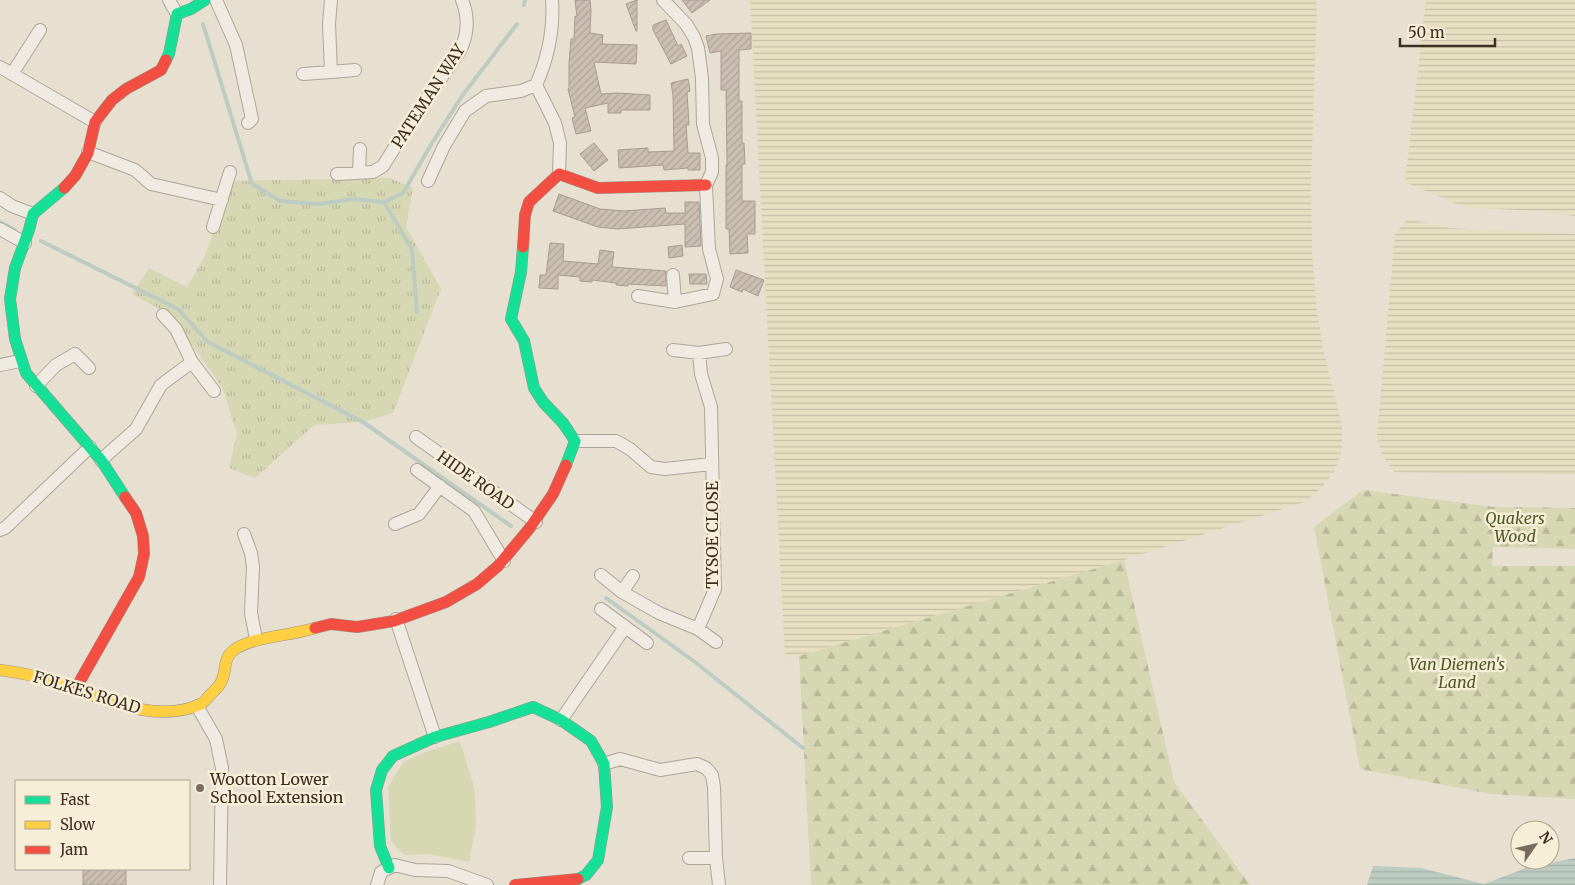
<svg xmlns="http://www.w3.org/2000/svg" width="1575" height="885" viewBox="0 0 1575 885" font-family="Merriweather,serif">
<defs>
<pattern id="farmland-rules" width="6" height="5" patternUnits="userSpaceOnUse" patternTransform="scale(1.25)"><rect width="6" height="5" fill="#e6dfc2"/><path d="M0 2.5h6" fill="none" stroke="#c6c0a6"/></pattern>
<pattern id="forest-firs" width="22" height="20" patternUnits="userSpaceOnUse" patternTransform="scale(1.25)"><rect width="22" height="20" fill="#d6d7b3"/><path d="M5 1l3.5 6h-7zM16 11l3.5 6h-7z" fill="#b9b99a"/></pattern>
<pattern id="park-tufts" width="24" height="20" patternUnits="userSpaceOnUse" patternTransform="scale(1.25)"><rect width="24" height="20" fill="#d6d7b3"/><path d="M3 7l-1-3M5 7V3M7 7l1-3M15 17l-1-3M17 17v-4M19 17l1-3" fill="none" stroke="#b9b99a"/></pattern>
<pattern id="water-rules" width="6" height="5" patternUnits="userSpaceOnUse" patternTransform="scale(1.25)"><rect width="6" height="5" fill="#bcccc2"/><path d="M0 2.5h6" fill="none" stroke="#a2b0a6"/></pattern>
<pattern id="building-hatch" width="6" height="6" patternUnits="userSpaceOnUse" patternTransform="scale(1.25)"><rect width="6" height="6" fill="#cbbfb2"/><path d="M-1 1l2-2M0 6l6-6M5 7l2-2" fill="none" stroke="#afa499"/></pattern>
</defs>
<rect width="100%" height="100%" fill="#e7e0d1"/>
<path fill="url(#farmland-rules)" d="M750 0H1317L1311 184 1312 252 1317 310 1323 348 1342 426V444L1341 454 1335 471 1322 487 1305 502 1124 560 799 656 785 657Z
M1426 0H1575V216L1534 211 1463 207 1405 182Z
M1408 219 1451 228 1575 234V475L1394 472 1381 453 1377 435 1395 234Z"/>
<path fill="#d6d7b3" d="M460 741 475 790 476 826 469 862 429 854 404 855 391 841 388 787 403 762 423 753Z"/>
<path fill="url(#forest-firs)" d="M1363 490 1494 507 1575 508V549L1493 547 1492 566H1575V799L1491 794 1360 769 1314 527Z
M1124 560 1174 782 1250 885H811L799 656Z"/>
<path fill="url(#park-tufts)" d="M390 178 413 188 406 227 441 289 393 413 363 422 314 425 255 478 229 468 237 434 223 389 172 316 132 294 149 268 187 287 205 256 231 181Z"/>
<path fill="url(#water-rules)" d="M1575 858V885H1367L1373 866 1421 868 1484 884 1526 868Z"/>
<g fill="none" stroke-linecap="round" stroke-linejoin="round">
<path stroke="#bcccc2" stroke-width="4" d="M524 5 525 0
M203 24 252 184 280 201 318 204 354 199 384 202
M0 222 15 230
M41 241 178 309 208 342 363 422 511 526
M417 312 412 249 384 202 403 193 432 143 462 96 517 24
M606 598 695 662 803 748"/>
</g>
<path fill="url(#building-hatch)" stroke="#a89c90" d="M575 0H590L591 10 590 33 603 35 602 44 637 45 636 64 594 62 601 94 617 93 650 95V110H621V113H608V103L585 108 591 131 576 134 572 118 575 117 568 89 569 88V63L571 39H574L575 16 577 17Z
M637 0V31H636L626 4Z
M682 0H710L692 13Z
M666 20 678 46 681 44 687 56 671 64 653 30V25Z
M751 33V49L739 50V101H742V143H744L745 164H742V201H755V234H747L748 253 730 254 729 229H726V165H727L726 90H721V51L710 53 706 36 716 34Z
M688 79 690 91 687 92 689 125H686L688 153H700V170H688V168L664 170 663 165 619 168 618 150 648 148V152L674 151 673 95 671 83Z
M594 143 608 160 594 171 580 154Z
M559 194 600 209 624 211 665 208 666 213H685V202H699L701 246 685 247V224L617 229 598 227 553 211Z
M550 243 564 244 563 261 598 264 600 250 614 252 612 267 666 271V286L628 284V286L616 285V283L592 280V282L580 281V277L558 275V289L539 288 540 275H546Z
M682 245 683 256 669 258 668 247Z
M736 270 764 280 758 296 743 289 742 292 730 287Z
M689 274H706L707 284H690Z
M83 869H126V885H83Z"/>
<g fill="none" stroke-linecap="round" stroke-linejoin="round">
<defs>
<path id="street" d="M169 0 177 14
M216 0 236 45 252 119 248 123
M552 0C554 30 548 58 536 85L555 123 560 143 559 174
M0 67 95 122
M331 72 355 70
M12 74 40 30
M303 74 331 72 329 24 331 0
M88 152 135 170 151 184 222 200
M359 172 360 149
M337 174 373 172 383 166 408 126 461 49C468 33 469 17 462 0
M428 181 444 146 465 111 486 96 521 91 536 85
M0 198 12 206 33 214
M213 227 230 172
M0 229 25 243
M673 275 675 302
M638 296 675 302 713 294 717 279 709 249 706 185 712 172V158L703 124 702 78 698 48 694 37 686 24 663 0
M163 315 176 329 192 362 214 391
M673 350 699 353 726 349
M0 365 20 361
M36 386 56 365 75 354 89 368
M416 437 536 522
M575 441H616L630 449 651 467 665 469 711 464
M101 460 136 429 161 385 192 362
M417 470 474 511 504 561
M395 524 419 514 440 486
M0 530 5 528 90 447
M244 534 251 553 253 567 251 613 256 639
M601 575 622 592 659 613 698 629 716 642
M622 592 633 576
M601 609 647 643
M396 619 435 737
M698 629 715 589 711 407 701 374 699 353
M197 706 216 739 222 768 220 885
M561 720 625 627
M604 764 620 759 660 770 697 764 706 768 712 775 714 787 716 858 719 885
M689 858H716
M377 885 381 872 395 865 415 870 448 871 487 885"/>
<path id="fast" d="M166 60 169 54 177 14 191 9 205 0
M64 188 33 214 29 230 15 268 10 299 15 339 26 373 101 460 125 497
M523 247 521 272 511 319 524 341 534 388 543 402 563 423 575 441 566 465
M389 868 380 846 376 790 382 770 393 756 435 737 489 722 533 707 561 720 591 741 604 764 607 807 598 860 586 875 578 879"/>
<path id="slow" d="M0 670C18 672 35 676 52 681 98 695 151 725 199 705 204 703 207 698 210 695 215 690 220 686 222 680 227 668 223 658 234 650 253 636 291 636 315 628"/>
<path id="jam" d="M64 188 75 176 88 153 95 122 112 100 126 89 161 70 166 60
M523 247 525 215 529 202 559 174 598 188 706 185
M315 628 331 624 357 627 394 621 446 602 477 584 498 566 529 529 553 494 566 465
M76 688 139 577 144 554 143 536 136 513 125 497
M515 885 578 879"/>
</defs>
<use href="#street" stroke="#ada599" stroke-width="14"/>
<use href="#fast" stroke="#9c958a" stroke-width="12"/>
<use href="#slow" stroke="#9c958a" stroke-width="12"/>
<use href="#jam" stroke="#9c958a" stroke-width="12"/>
<use href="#street" stroke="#efebe3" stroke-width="12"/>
<use href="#fast" stroke="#16e098" stroke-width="11"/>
<use href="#slow" stroke="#ffcf43" stroke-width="11"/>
<use href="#jam" stroke="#f24e42" stroke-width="11"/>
</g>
<circle fill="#786c5e" stroke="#f7eed8" stroke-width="2" cx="200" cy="788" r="5"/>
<g text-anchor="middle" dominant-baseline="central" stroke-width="5" stroke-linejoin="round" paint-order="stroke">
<g font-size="16" fill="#3d2e20" stroke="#f7eed8">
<text transform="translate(428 96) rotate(-57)">PATEMAN WAY</text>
<text transform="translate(476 480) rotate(35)">HIDE ROAD</text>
<text transform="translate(712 535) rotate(-90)">TYSOE CLOSE</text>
<text transform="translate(87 692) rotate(17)">FOLKES ROAD</text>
</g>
<g font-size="16" font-style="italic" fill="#4d5a26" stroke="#f7eed8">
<text x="1515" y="518">Quakers<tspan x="1515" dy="18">Wood</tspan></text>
<text x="1457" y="664">Van Diemen's<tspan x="1457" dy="18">Land</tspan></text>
</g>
<g font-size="16" fill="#3d2e20" stroke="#f7eed8" text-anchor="start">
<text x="210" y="779">Wootton Lower<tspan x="210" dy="18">School Extension</tspan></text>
</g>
</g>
<rect x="15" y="780" width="175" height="90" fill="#f7eed8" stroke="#ada18e"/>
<rect x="25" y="796" width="25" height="8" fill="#16e098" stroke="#ada18e"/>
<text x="60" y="805" font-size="15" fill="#3d2e20">Fast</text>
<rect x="25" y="821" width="25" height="8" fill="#ffcf43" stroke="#ada18e"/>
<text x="60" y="830" font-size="15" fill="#3d2e20">Slow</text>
<rect x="25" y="846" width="25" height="8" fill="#f24e42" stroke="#ada18e"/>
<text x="60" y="855" font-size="15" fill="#3d2e20">Jam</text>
<g transform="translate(1535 845) rotate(56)"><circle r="24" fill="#f7eed8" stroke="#ada18e"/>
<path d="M0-4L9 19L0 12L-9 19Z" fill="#786c5e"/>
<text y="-8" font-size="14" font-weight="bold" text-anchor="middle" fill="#3d2e20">N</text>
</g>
<path d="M1400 38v8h95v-8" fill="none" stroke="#3d2e20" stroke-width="2.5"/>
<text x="1408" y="38" font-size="15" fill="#3d2e20" stroke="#f7eed8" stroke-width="4" paint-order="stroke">50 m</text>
</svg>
